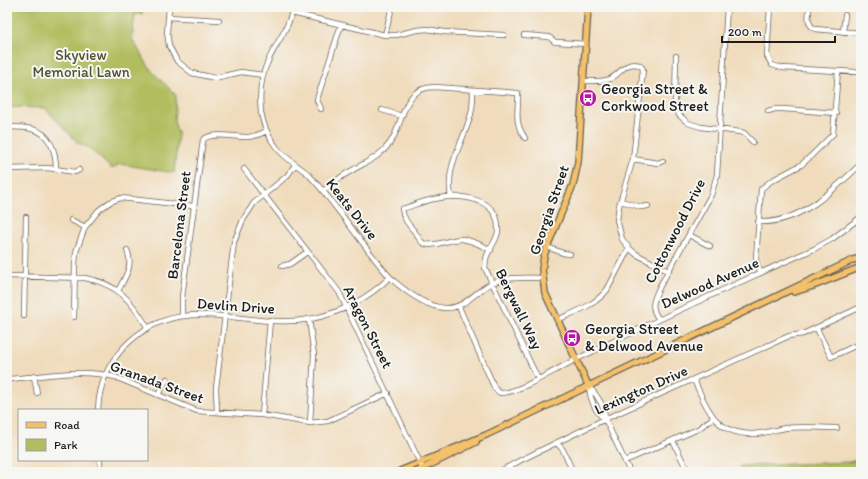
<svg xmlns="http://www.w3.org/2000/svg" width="868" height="479" viewBox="0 0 868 479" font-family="Itim,sans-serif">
<rect width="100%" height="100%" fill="#f6f6f2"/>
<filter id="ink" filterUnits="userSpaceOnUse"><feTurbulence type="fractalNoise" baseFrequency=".025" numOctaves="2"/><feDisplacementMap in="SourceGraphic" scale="8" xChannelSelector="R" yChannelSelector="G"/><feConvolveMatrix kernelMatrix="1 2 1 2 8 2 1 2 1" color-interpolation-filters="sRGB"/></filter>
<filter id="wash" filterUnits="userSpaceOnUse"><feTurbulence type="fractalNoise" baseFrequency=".012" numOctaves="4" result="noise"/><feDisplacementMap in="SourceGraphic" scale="16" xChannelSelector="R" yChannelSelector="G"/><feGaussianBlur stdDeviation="0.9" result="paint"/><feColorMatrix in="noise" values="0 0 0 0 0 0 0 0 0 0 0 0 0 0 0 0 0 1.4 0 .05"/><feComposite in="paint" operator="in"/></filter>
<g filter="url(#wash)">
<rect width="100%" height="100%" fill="#f0dcbc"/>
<path fill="#b1bd5f" stroke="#666c3e" d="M7 7H143L142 14H135L132 39 151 70 176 95 174 121 178 134 174 173 120 164 112 169 89 148 78 143 45 108 7 107Z
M861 459V472H741L740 466 849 462Z"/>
</g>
<g filter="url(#ink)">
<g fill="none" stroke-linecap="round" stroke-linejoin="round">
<defs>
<path id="minor" d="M169 7 167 32 169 46 177 61 192 73 215 78 241 72 263 75
M293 7C290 26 277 42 269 59 261 75 259 94 261 112 263 125 269 138 277 148 285 158 297 165 307 173 313 179 318 185 323 191 340 212 355 233 371 254 378 263 386 274 395 282 408 293 427 307 445 308 465 309 475 291 492 283 508 276 526 278 543 278
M770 7 767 56 772 65 782 68 856 72 861 71
M809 7C809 16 806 24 815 29L861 33
M292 13 385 35H396L417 30 427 29 444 32 504 35
M168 17 219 20
M843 32 845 15
M385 35 392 7
M524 35 549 37 555 42H558L586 44
M676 56 675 103 679 115 688 123 701 127 740 132 744 133 753 142
M584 81C592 81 602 82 610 79 622 73 624 61 640 65L643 69 633 159 619 206 617 220 622 239 629 248 636 254 668 271
M321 109 317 100 318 96 341 25
M382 110 402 116
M768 111 775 109H783L836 113
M7 127C15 127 24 127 32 129 51 133 56 153 56 169
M633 159 658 163 663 161
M7 169 48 168 75 172 79 170
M244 169 339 292 423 469
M323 191C332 184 341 176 351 171 366 162 380 157 390 143 405 122 401 87 435 87L518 93C519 111 513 121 525 138
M451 197C445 165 463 144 471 114 473 106 473 98 473 90
M621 201 641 207 648 206
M71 220 85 227
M758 222C800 224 832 191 861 164
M689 235 710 246
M547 247 563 253 570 254
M491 250C481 245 472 240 462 239 451 238 431 249 423 243 419 240 417 234 414 231 408 224 403 218 402 209 412 206 423 201 434 199 458 194 500 196 498 231 497 242 488 249 486 259 485 262 486 266 485 268L538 379
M282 266 290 264 307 252
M761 273 757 265 756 259 761 189 771 181 801 165 810 157 833 134 838 71
M7 276 85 278C118 284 131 300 148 328
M118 291C125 277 134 266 127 250
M459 307 495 389 500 393C517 394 560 367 577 359 655 321 734 284 814 249L832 239 861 217
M182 315V297L203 140C210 131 237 138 249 137 255 136 261 134 267 131
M24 316 26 217
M74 317 75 264 76 252 85 227 99 210 110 202 121 198 193 206
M309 319 314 355 310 423
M659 319C649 308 654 298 660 286L711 195 717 175 727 7
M557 320C575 312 594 306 607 290L629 248
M817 329 831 357 861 343
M34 376 37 393
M7 379C43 377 80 368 115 377L197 411 262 415 310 423 328 421 388 393
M694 380C707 408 715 434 752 434 763 434 774 430 785 428 802 426 820 428 837 428
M589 387C597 395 605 407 605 419L630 472
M589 387C590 398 595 413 605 419
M158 395 167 379
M98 410C99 386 108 364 124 347 180 288 244 331 310 319 339 314 369 298 390 277
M217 412 216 388 234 242 243 220 254 203 287 176 295 165
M262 415 270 320
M673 441 688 472
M557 443 563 450 573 472
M100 460V472
M625 461 698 429 713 418
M499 472 521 460 605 419 789 336 803 334 861 307"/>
<path id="major" d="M588 7 578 162 573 185 547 247 544 256 542 269 545 293 589 387
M794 292 813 286 861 267
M398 472 486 435 853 260 861 258
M416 472 476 442"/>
</defs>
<use href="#minor" stroke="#665f54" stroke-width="6"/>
<use href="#major" stroke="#665f54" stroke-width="8"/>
<use href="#minor" stroke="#fff" stroke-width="4.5"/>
<use href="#major" stroke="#f4c16b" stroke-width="5.5"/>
</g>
</g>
<defs>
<symbol id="bus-disc" viewBox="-11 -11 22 22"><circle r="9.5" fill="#b5179e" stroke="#f6f6f2"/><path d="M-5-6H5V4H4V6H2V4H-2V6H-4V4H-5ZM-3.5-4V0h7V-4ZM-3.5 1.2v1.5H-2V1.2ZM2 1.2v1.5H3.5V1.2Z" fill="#fff"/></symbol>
</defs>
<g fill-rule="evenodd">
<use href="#bus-disc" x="578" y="88" width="20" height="20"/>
<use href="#bus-disc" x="562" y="328" width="20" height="20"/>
</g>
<g text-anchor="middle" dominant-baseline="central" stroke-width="4" stroke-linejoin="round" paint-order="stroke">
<g font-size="15" fill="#505433" stroke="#f6f6f2">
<text x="81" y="55">Skyview<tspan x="81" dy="17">Memorial Lawn</tspan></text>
</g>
<g font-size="15" fill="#1c1c1c" stroke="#f6f6f2" text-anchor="start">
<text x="601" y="89">Georgia Street &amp;<tspan x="601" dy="17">Corkwood Street</tspan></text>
<text x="585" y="329">Georgia Street<tspan x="585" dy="17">&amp; Delwood Avenue</tspan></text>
</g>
<g font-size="15" fill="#1c1c1c" stroke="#f6f6f2">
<text transform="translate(352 209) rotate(52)">Keats Drive</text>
<text transform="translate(549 210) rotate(-71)">Georgia Street</text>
<text transform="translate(179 225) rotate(-83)">Barcelona Street</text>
<text transform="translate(675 231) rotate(-63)">Cottonwood Drive</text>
<text transform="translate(710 283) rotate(-24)">Delwood Avenue</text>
<text transform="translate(236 306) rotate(4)">Devlin Drive</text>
<text transform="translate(519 309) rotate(64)">Bergwall Way</text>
<text transform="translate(368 327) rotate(63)">Aragon Street</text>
<text transform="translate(157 382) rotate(20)">Granada Street</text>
<text transform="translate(641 390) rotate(-24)">Lexington Drive</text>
</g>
</g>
<rect width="868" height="479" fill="none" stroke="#f6f6f2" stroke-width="24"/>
<rect x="18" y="409" width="130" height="52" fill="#f6f6f2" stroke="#9f9f9c"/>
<rect x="26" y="422" width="20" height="6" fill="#f4c16b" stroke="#9f9f9c"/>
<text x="54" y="429" font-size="12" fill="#1c1c1c">Road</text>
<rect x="26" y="439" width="20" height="12" fill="#b1bd5f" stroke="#9f9f9c"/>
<text x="54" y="449" font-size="12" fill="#1c1c1c">Park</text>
<path d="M722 36v6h113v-6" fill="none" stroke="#1c1c1c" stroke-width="2"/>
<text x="728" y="36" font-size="12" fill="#1c1c1c" stroke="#f6f6f2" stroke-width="3" paint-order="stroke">200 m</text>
</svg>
